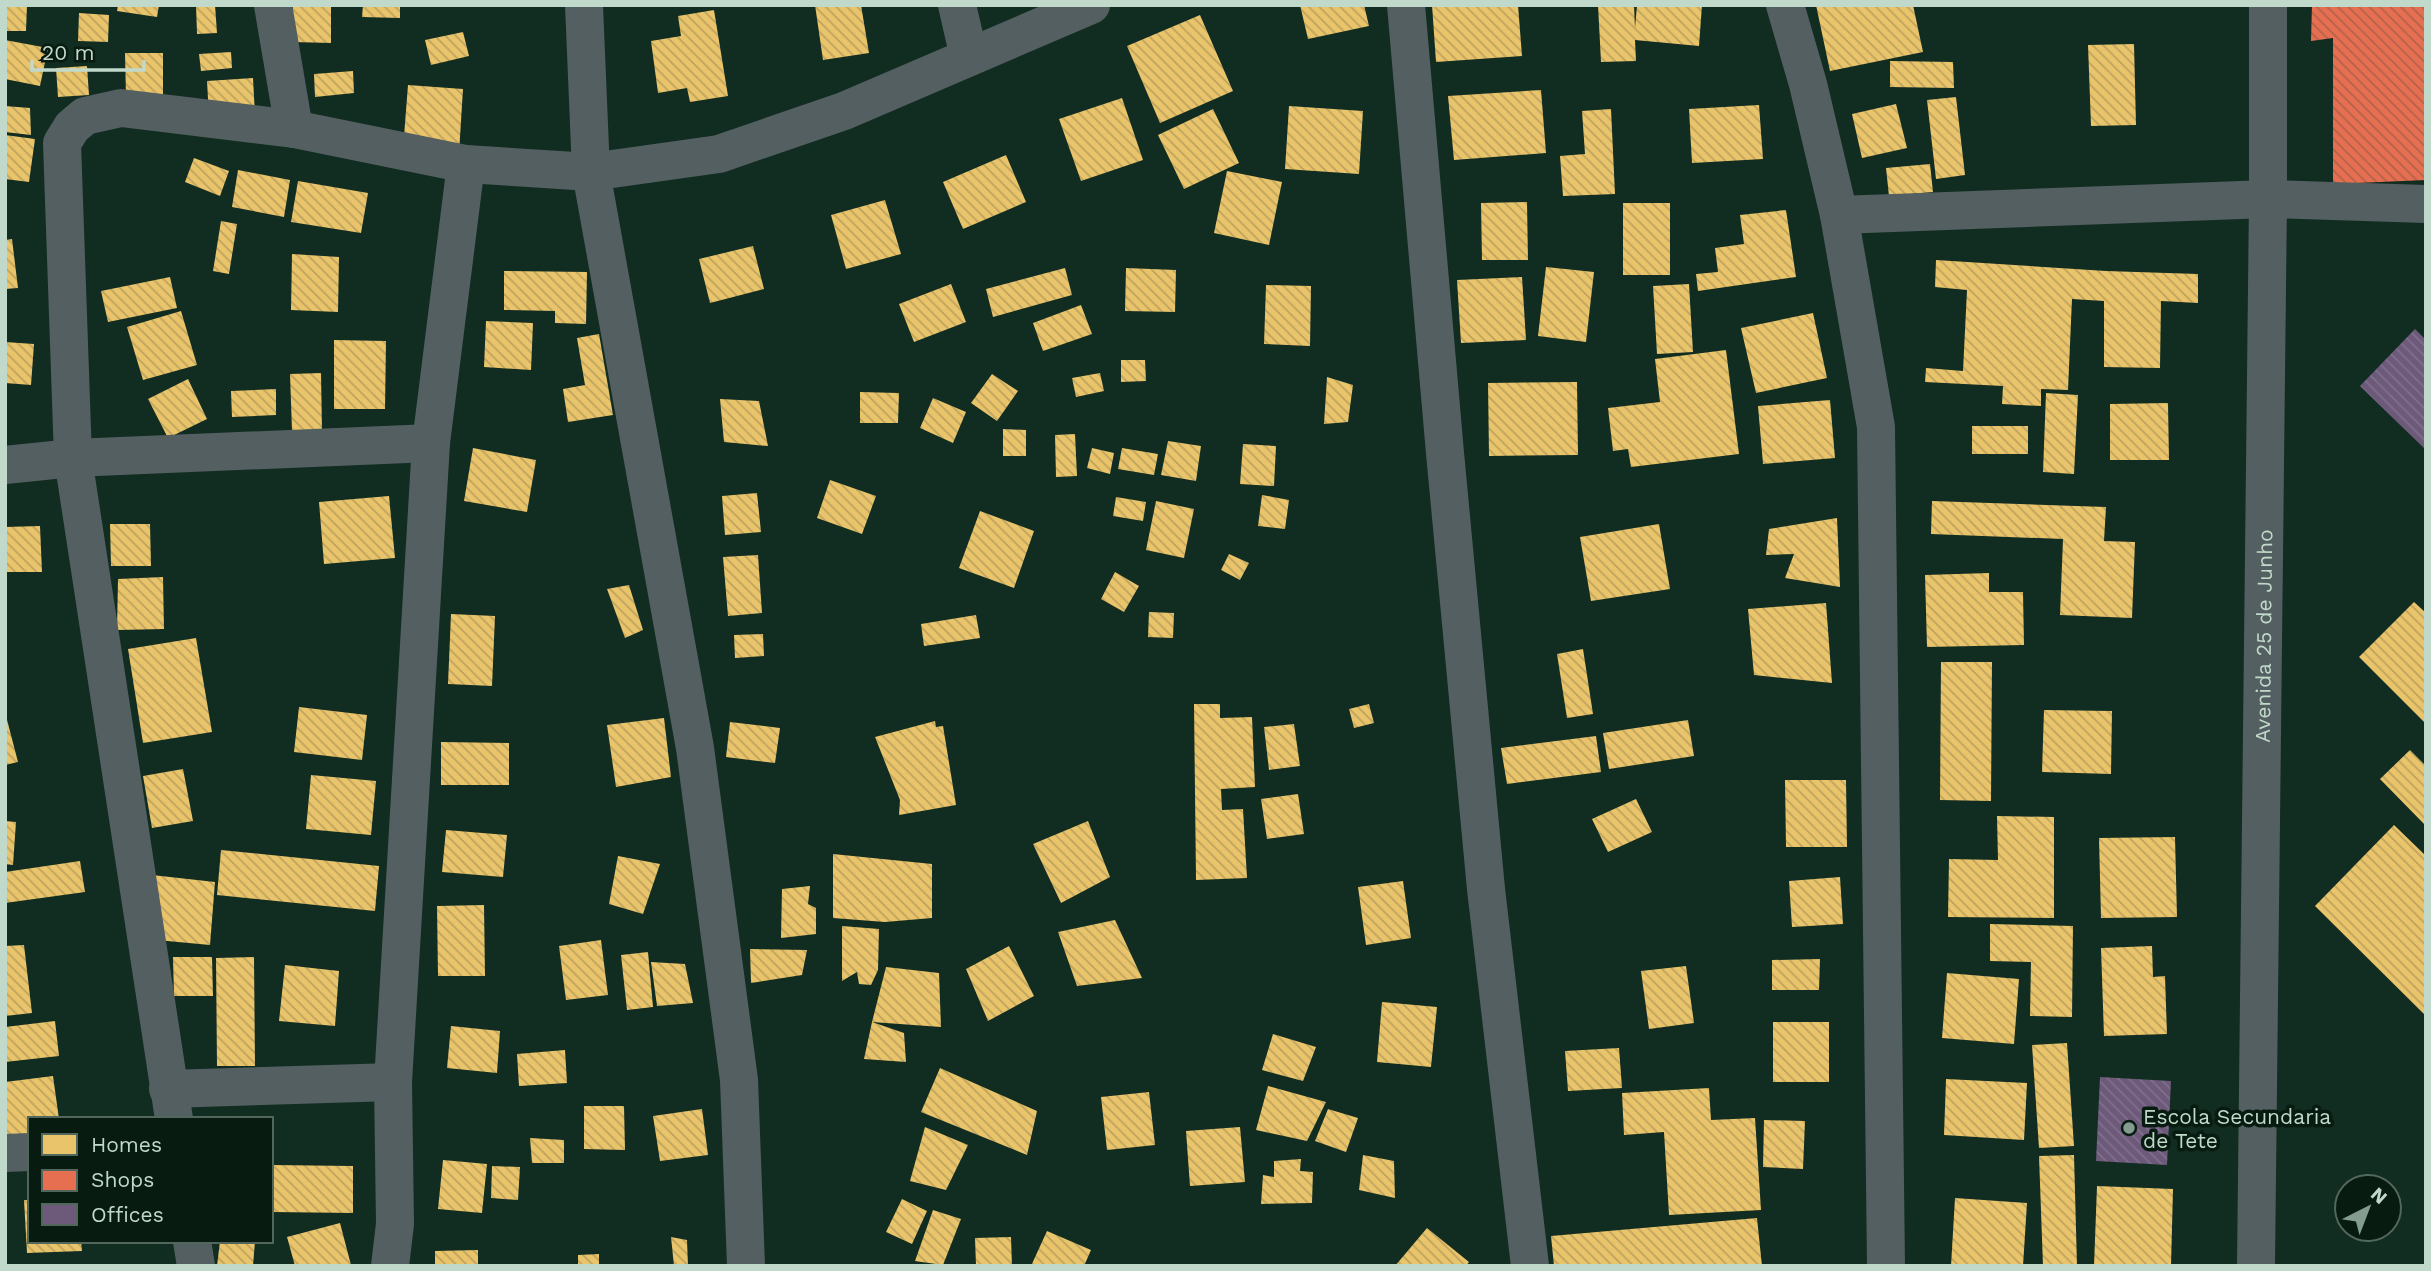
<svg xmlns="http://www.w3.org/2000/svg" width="2431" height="1271" viewBox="0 0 2431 1271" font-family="'Work Sans',sans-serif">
<defs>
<pattern id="homes-back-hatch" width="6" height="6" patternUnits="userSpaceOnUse" patternTransform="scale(1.75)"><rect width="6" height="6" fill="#e9c46a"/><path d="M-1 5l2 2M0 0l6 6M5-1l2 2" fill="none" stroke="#bda35f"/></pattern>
<pattern id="shops-back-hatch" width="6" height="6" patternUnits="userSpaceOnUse" patternTransform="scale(1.75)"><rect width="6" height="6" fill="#e76f51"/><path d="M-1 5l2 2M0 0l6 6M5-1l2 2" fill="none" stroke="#b3614b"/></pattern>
<pattern id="offices-back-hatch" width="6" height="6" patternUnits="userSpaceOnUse" patternTransform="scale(1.75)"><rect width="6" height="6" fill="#6d597a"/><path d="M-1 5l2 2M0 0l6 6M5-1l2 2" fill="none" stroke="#80708c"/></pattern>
</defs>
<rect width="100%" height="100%" fill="#112c21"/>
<path fill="url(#homes-back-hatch)" d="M5 5H27L26 31H5Z
M118 5H159L157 17 117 11Z
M196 5H215L217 33 197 34Z
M293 5H331V43L293 42Z
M363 5H400V18L362 17Z
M815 5H861L869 53 823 60Z
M1300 5H1364L1369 26 1308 39Z
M1432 5H1518L1522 56 1436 62Z
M1598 5H1634L1635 28 1637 5H1702L1699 46 1635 40 1636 61 1601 62Z
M1816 5H1913L1923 52 1830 71Z
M714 10 728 96 690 102 687 88 658 93 651 41 681 36 678 16Z
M79 13 109 15 108 42 78 41Z
M1200 15 1233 91 1160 123 1127 46Z
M463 32 469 56 431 65 425 40Z
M5 40 48 48 40 86 5 79Z
M2134 44 2136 125 2091 126 2088 45Z
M231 52 232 68 201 71 199 54Z
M125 53H163V96L126 97Z
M1890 61 1953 62 1954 88 1890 87Z
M87 66 89 95 58 97 56 68Z
M353 71 354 93 315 97 314 74Z
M253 78 255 115 209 117 207 81Z
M408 85 463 89 459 153 403 149Z
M1541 90 1546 153 1454 160 1448 96Z
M1956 97 1965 175 1936 179 1927 100Z
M1122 98 1143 160 1081 181 1059 119Z
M1896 104 1907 148 1862 158 1852 114Z
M1759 105 1763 159 1692 163 1689 109Z
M5 106 30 108 31 135 5 132Z
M1289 106 1363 111 1359 174 1285 169Z
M1213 109 1239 163 1184 189 1158 135Z
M1611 109 1615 194 1563 196 1560 156 1585 154 1582 111Z
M5 135 35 139 29 182 5 179Z
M1006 155 1026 202 963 229 943 182Z
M194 158 229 171 220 196 185 182Z
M1930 164 1933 192 1889 196 1886 168Z
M238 170 290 180 284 217 232 207Z
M1227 171 1282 182 1269 245 1214 233Z
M298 181 368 193 361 233 291 222Z
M885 200 901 254 846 269 831 215Z
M1527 202 1528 260H1482L1481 203Z
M1623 203H1670V275H1623Z
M1786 210 1796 277 1698 291 1696 274 1718 272 1715 248 1744 244 1740 215Z
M221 221 237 224 229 274 213 271Z
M12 239 18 288 5 289V240Z
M753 246 764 289 710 303 699 259Z
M292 254 339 257 338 312 291 310Z
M1936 260 2106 271 2198 274V303L2161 301 2160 368 2104 367V301L2072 299 2068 390 2041 389V406L2002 404 2003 386 1925 382 1926 368 1963 371 1967 290 1935 287Z
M1546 267 1594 272 1586 342 1538 336Z
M1065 268 1072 295 993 317 986 289Z
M1126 268 1176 270 1175 312 1125 311Z
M504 271 587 272 586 324 555 323V311L504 310Z
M170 277 177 308 108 322 101 291Z
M1522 277 1526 340 1461 343 1457 280Z
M951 284 966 322 914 342 899 304Z
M1689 284 1693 352 1657 354 1653 286Z
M1266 285 1311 286 1310 346 1264 344Z
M1081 305 1092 334 1043 351 1033 323Z
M181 311 197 365 143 380 127 327Z
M1813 313 1827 378 1756 393 1741 328Z
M486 321 533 323 531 370 484 367Z
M599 334 613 415 568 422 563 389 585 385 577 338Z
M334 340 386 341 385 409H334Z
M5 342 34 344 31 385 5 383Z
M1726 350 1739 454 1631 467 1628 449 1613 451 1608 408 1660 402 1655 359Z
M1121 360H1145L1146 381 1121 382Z
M321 373 322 431H292L290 374Z
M1100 373 1104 391 1076 397 1072 378Z
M992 374 1018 391 997 421 971 403Z
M1327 377 1353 385 1348 422 1324 424Z
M188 379 207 419 168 438 148 399Z
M1577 382 1578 455 1489 456 1488 383Z
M276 389V415L232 417 231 391Z
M860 392 899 393 898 423H860Z
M2046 393 2078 395 2074 474 2043 472Z
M933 398 966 412 953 443 920 428Z
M720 399 759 401 768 446 724 442Z
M1830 400 1835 458 1763 464 1758 406Z
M2168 403 2169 460H2110V404Z
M1972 426H2028V454H1972Z
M1003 429 1026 430V456H1003Z
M1075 434 1077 476 1056 477 1055 435Z
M1168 441 1201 446 1196 481 1161 475Z
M1243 444 1276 446 1274 486 1240 484Z
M473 448 536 460 527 512 464 501Z
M1092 448 1114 453 1110 474 1087 468Z
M1122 448 1158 454 1154 475 1118 469Z
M830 480 876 496 862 534 817 518Z
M757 493 761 532 725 535 722 496Z
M1262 495 1289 500 1285 529 1258 526Z
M389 496 395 558 324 564 319 502Z
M1116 497 1146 502 1143 521 1113 516Z
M1156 501 1194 509 1184 558 1146 550Z
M1932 501 2106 507 2104 541 2135 542 2132 618 2060 615 2063 539 1931 534Z
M980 511 1034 531 1014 588 959 568Z
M1837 518 1840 587 1785 578 1794 554 1766 555 1769 529Z
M110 524H150L151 566H111Z
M1659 524 1670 589 1591 601 1580 537Z
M40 526 42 572H5V527Z
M1229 554 1249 563 1240 580 1221 570Z
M758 555 762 613 728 616 723 557Z
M1115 572 1139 586 1124 612 1101 599Z
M1989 573V592H2023L2024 645 1927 647 1925 575Z
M163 577 164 629 117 630 118 579Z
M629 585 643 630 625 638 607 589Z
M2414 602 2426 613V724L2359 657Z
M1826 603 1832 683 1754 675 1748 609Z
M1149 612 1174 613 1173 638 1148 637Z
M451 614 495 616 492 686 448 684Z
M976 615 980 638 924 646 921 624Z
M763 634 764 656 735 658 734 635Z
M196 638 212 732 143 743 128 649Z
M1583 649 1593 714 1567 718 1557 654Z
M1941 662H1992L1991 801 1940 800Z
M1194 704H1220V718L1252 717 1255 787 1221 789 1222 810 1243 809 1247 878 1196 880Z
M1369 704 1374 723 1354 728 1349 709Z
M299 707 367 715 362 760 294 752Z
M2044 710 2112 711 2111 774 2042 772Z
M5 712 18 762 5 765Z
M664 718 671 777 616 787 607 725Z
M1688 720 1694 756 1609 769 1603 733Z
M935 721 936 727 943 726 956 805 899 815 900 800 875 737Z
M730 722 780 728 775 763 726 757Z
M1294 724 1300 766 1269 770 1264 727Z
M1596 736 1601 772 1507 784 1501 748Z
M441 742 509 743V785H441Z
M2410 750 2426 766V826L2380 779Z
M183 769 193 821 152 828 143 776Z
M311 775 376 781 371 835 306 829Z
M1785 780H1846L1847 847H1786Z
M1298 794 1304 834 1267 839 1261 799Z
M1636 799 1652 832 1608 852 1592 819Z
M1997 816 2054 817V918L1948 917 1949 859 1998 860Z
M5 821 16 822 13 865 5 864Z
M1088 821 1110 877 1061 903 1033 844Z
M2394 825 2426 856V1016L2315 906Z
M446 830 507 835 503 877 442 872Z
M2175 837 2177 917 2101 918 2099 838Z
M221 850 379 866 375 911 217 895Z
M833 854 932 864V918L885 922 833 918Z
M618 856 660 864 643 914 609 904Z
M80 861 85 892 5 903V872Z
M152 875 215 882 210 945 146 939Z
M1840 877 1843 924 1792 927 1789 881Z
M1403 881 1411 938 1366 945 1358 887Z
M810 886 808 904 816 908V934L781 938 782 889Z
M484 905 485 976H438L437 906Z
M1115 920 1142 978 1077 986 1058 932Z
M1990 924 2073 926 2072 1017 2030 1016 2031 962 1990 961Z
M842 926 879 929 878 970 871 985 859 984 857 972 842 981Z
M601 940 608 995 566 1000 559 946Z
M24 945 32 1013 5 1016V946Z
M1009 946 1034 996 988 1021 966 969Z
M2152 946 2153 977 2165 976 2167 1034 2104 1036 2101 948Z
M750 949 807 950 802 975 751 983Z
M648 952 653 1007 627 1010 621 955Z
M173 957H212L213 996H174Z
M254 957 255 1066H217L216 958Z
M1820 959 1819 990H1772V960Z
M651 962 685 964 693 1003 657 1006Z
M285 965 339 971 335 1026 279 1021Z
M1686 966 1694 1023 1649 1029 1641 971Z
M886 967 939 973 941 1027 872 1022 904 1033 906 1062 864 1059 872 1022Z
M1947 973 2019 979 2014 1044 1942 1038Z
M1382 1002 1437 1007 1431 1067 1377 1062Z
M55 1021 59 1056 5 1062V1027Z
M1773 1022H1829V1082H1773Z
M451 1026 500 1031 497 1073 447 1068Z
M1273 1034 1316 1047 1303 1081 1262 1070Z
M2067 1043 2074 1146 2039 1148 2032 1045Z
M1619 1048 1622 1088 1568 1091 1565 1051Z
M565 1050 567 1083 519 1086 517 1054Z
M940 1068 1037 1111 1027 1155 921 1112Z
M53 1076 59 1119H30V1147L5 1150V1082Z
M1946 1079 2027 1083 2024 1140 1944 1135Z
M1268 1086 1326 1102 1307 1141 1256 1130Z
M1709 1088 1711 1120 1755 1118 1761 1210 1669 1215 1664 1132 1624 1135 1622 1093Z
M1149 1092 1155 1145 1107 1150 1101 1097Z
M584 1106H624L625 1150 584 1149Z
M702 1109 708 1155 660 1161 653 1116Z
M1328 1109 1358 1118 1346 1152 1315 1141Z
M1764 1120 1805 1121 1803 1169 1763 1167Z
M925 1127 968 1145 946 1190 910 1181Z
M1240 1127 1245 1182 1190 1186 1186 1131Z
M530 1138 564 1140V1163H532Z
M1363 1155 1394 1161 1395 1198 1359 1190Z
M2074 1155 2077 1266H2043L2039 1156Z
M1301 1159 1300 1171 1313 1172 1312 1203 1261 1204 1263 1175 1274 1177V1161Z
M443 1160 487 1164 482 1213 438 1209Z
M272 1165 353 1166V1213L272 1212Z
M492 1166 520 1167 518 1200 491 1198Z
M2097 1186 2173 1189 2171 1266H2094Z
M1955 1198 2027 1203 2023 1266H1951Z
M902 1199 927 1211 912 1244 886 1232Z
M24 1200H30V1241H81L82 1251 27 1253Z
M933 1210 961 1219 943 1265 915 1261Z
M1757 1218 1762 1266H1554L1551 1236Z
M340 1223 351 1265 295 1266 287 1237Z
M1427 1228 1469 1262 1466 1266H1395Z
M1047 1231 1091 1250 1084 1266H1031Z
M671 1237 687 1240 688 1266H674Z
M1011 1237 1012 1266H976L975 1238Z
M220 1241H255L253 1266H217Z
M478 1250V1266H435V1251Z
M599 1254V1266H578V1255Z"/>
<path fill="url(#shops-back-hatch)" d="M2312 5H2426V180L2333 184V38L2311 41Z"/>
<path fill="url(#offices-back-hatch)" d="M2415 329 2426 340V450L2360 386Z
M2100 1077 2171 1081 2167 1165 2096 1161Z"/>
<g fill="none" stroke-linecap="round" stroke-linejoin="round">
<g stroke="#545f61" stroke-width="38">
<path d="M273 5 294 129"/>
<path d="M584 5 591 172 695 748 739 1080 746 1266"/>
<path d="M957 5 969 57"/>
<path d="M1406 5 1445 453 1486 889 1530 1266"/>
<path d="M1785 5 1808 84 1839 215 1876 427 1886 1266"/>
<path d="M1839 215 2268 199 2426 204"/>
<path d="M5 465 73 458 431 443"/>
<path d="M168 1089 393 1082"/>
<path d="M174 1119 73 458 62 143 72 127 85 116 121 108 294 129 466 164 591 172 719 154 844 111 1091 5"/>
<path d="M5 1153 30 1152"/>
<path d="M192 1241 196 1266"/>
<path d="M390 1266 395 1224 393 1082 431 443 466 164"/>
<path id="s1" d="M2256 1266 2268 199V5"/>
</g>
</g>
<circle fill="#839c8f" stroke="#071b11" stroke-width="2.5" cx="2129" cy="1128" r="7"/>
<g text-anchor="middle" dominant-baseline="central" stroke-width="7" stroke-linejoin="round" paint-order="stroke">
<g font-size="21" fill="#c1d9ca" stroke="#071b11">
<text stroke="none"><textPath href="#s1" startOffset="630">Avenida 25 de Junho</textPath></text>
</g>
<g font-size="21" fill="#c1d9ca" stroke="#071b11" text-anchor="start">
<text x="2143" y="1116">Escola Secundaria<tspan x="2143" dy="24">de Tete</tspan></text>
</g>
</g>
<rect width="2431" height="1271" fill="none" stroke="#c1d9ca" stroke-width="14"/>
<rect x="28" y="1117" width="245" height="126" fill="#071b11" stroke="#51675b" stroke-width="2"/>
<rect x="42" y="1134" width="35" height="21" fill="#e9c46a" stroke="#51675b" stroke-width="2"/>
<text x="91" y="1152" font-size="21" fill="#c1d9ca">Homes</text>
<rect x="42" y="1170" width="35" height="21" fill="#e76f51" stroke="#51675b" stroke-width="2"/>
<text x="91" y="1187" font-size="21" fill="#c1d9ca">Shops</text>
<rect x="42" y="1204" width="35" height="21" fill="#6d597a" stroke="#51675b" stroke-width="2"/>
<text x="91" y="1222" font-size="21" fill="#c1d9ca">Offices</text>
<g transform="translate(2368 1208) rotate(42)"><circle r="33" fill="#071b11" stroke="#51675b" stroke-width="2"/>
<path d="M0-5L12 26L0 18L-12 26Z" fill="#839c8f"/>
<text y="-10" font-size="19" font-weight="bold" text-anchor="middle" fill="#c1d9ca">N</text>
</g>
<path d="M32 60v10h112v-10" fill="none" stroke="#c1d9ca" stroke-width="3.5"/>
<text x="42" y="60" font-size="21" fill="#c1d9ca" stroke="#071b11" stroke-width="5" paint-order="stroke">20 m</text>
</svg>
